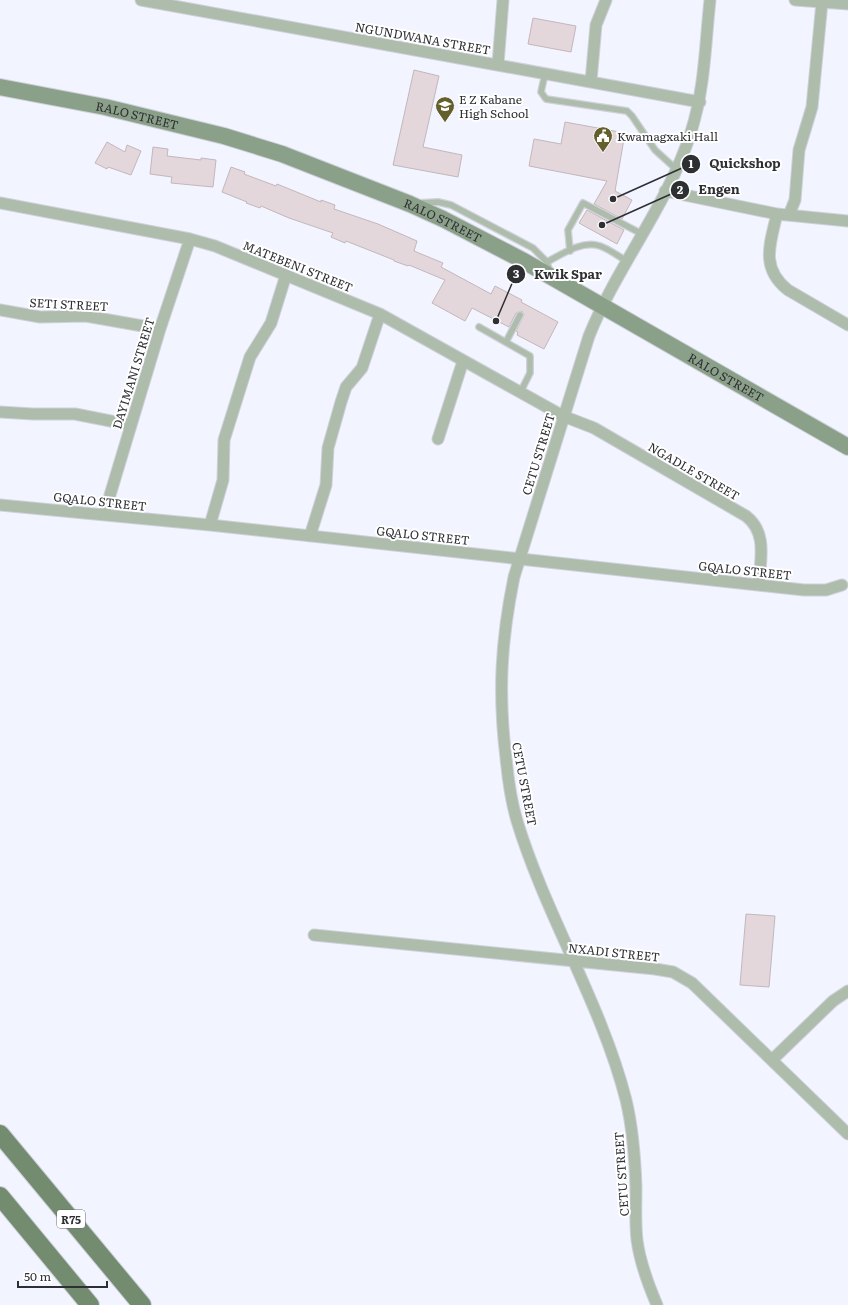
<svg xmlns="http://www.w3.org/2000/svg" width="848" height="1305" viewBox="0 0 848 1305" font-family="Literata,serif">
<rect width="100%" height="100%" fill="#f2f4ff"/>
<path fill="#e4d7db" stroke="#c3b7bb" d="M533 18 576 26 571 52 528 44Z
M414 70 439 76 423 147 462 155 458 177 393 165Z
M565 122 625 133 615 191 632 200 622 219 594 204 607 181 529 166 534 139 561 144Z
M107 142 125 152 127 145 141 151 131 175 108 167 107 169 95 163Z
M153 147 168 149 167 156 201 160V158L216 160 213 187 171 183 172 177 150 174Z
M231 167 245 172 244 174 276 186 277 184 321 202V200L335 205 334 209 378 224 417 241 414 251 443 263 441 267 491 294 495 286 522 300 521 302 558 322 544 349 517 335 518 332 516 331 524 315 522 311 516 313 509 327 472 308 465 321 432 303 445 280 409 265 408 266 394 261V260L346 241 345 243 331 237 333 233 289 218 261 206 260 208 246 203 247 202 222 192Z
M587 210 624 230 617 244 579 223Z
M746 914 775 916 769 987 740 985Z"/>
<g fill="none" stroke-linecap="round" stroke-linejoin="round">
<defs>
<path id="lane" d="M545 74 541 92 546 99 627 111 632 116 655 150 676 169
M420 203 438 202 451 205 533 248 547 262 550 273
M570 251 568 230 583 203 642 234
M547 262C562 254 582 240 600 246 609 249 618 256 627 261
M479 327 530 356V373L520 393
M506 342 520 315"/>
<path id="street" d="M141 0 700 102
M795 0 848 4
M498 64 503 0
M591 81 596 25 606 0
M665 191 777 214 848 221
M0 203 190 239 215 246 380 314 563 416 594 428 746 516C768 533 760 560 759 584
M777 214C770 244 760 268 788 290L848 325
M789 215 795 200 799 150 812 107 822 2
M0 310 40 317 86 316 160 329
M0 412 33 414H75L131 425
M438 439 463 361
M0 505 210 525 804 590H826L842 585
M104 515 160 329 190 239
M210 525 223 480 224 440 250 357 271 323 286 275
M310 536 326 485 328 448 341 402 346 387 362 368 380 314
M314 935 655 969 673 972 692 983 848 1134
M772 1060 833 1001 848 991
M657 1305C648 1284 640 1263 637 1240 635 1223 636 1204 636 1187 635 1158 633 1129 626 1100 602 1005 546 916 517 821 511 801 508 779 506 758 498 693 501 641 514 577L589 336C617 266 668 205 691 132 705 87 705 46 710 0"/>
<g id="secondary">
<path id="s1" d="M0 87 105 107 224 136 282 154 410 204 443 219 522 260 848 447"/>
</g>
<path id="primary" d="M0 1134 142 1305
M0 1196 90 1305"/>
</defs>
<use href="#lane" stroke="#cfd1da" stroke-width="8"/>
<use href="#street" stroke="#cfd1da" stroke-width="13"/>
<use href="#secondary" stroke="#cfd1da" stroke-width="18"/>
<use href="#primary" stroke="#cfd1da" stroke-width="20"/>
<use href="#lane" stroke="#aebcac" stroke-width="5.5"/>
<use href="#street" stroke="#aebcac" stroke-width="11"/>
<use href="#secondary" stroke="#8ba089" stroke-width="16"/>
<use href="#primary" stroke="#738c70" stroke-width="18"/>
</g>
<defs>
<symbol id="school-pin" viewBox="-11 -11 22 30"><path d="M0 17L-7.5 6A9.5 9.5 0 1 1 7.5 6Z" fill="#64602d" stroke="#fff"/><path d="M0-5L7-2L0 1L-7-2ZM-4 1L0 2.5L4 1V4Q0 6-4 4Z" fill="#fff"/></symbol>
<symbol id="civic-pin" viewBox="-11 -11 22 30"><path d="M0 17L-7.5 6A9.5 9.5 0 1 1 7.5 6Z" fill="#64602d" stroke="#fff"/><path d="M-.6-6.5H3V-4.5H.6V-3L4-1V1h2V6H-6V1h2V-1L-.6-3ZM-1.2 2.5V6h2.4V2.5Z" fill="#fff"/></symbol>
</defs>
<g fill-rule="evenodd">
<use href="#school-pin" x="434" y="95" width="22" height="30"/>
<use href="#civic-pin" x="592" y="125" width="22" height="30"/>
</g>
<g text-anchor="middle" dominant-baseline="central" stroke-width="4" stroke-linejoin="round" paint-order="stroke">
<rect fill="#fff" stroke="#6d6d70" stroke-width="1" x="57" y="1210" width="28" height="18" rx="3"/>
<g font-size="11" font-weight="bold" fill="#2e2f33">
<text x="71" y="1219">R75</text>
</g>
<g font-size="12" fill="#2e2f33" stroke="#fff">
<text transform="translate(423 38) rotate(10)">NGUNDWANA STREET</text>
<text stroke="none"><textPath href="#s1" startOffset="140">RALO STREET</textPath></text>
<text stroke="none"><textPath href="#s1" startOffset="464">RALO STREET</textPath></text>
<text transform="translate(298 266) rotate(22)">MATEBENI STREET</text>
<text transform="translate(69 304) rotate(3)">SETI STREET</text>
<text transform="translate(133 373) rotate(-73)">DAYIMANI STREET</text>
<text stroke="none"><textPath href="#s1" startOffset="788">RALO STREET</textPath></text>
<text transform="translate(538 454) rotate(-73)">CETU STREET</text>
<text transform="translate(694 471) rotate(30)">NGADLE STREET</text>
<text transform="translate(100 501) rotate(6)">GQALO STREET</text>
<text transform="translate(423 535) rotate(6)">GQALO STREET</text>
<text transform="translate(745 570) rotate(6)">GQALO STREET</text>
<text transform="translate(525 784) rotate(79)">CETU STREET</text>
<text transform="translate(614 952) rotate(6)">NXADI STREET</text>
<text transform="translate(621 1174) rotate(-94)">CETU STREET</text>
</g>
<g font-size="12" fill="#2e2f33" stroke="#fff" text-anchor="start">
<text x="459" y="99">E Z Kabane<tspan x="459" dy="14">High School</tspan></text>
<text x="617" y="136">Kwamagxaki Hall</text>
</g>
</g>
<path fill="none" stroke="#2e2f33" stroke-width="1.5" d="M613 199L691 164M602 225L680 190M496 321L516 274"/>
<g fill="#2e2f33" stroke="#fff" stroke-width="1.5">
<circle cx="613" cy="199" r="4"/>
<circle cx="602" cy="225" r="4"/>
<circle cx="496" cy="321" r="4"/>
<circle cx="691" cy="164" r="10"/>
<circle cx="680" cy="190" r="10"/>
<circle cx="516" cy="274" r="10"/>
</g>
<g font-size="12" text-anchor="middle" font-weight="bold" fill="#fff">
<text x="691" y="168">1</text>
<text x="680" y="194">2</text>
<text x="516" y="278">3</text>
</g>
<g font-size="13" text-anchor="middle" font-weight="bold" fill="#2e2f33" stroke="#fff" stroke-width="4" stroke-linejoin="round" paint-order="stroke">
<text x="745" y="168">Quickshop</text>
<text x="719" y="194">Engen</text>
<text x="568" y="279">Kwik Spar</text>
</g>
<path d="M18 1281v6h89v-6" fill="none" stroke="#2e2f33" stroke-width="2"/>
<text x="24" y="1281" font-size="12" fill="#2e2f33" stroke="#ffffff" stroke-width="3" paint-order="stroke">50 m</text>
</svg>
